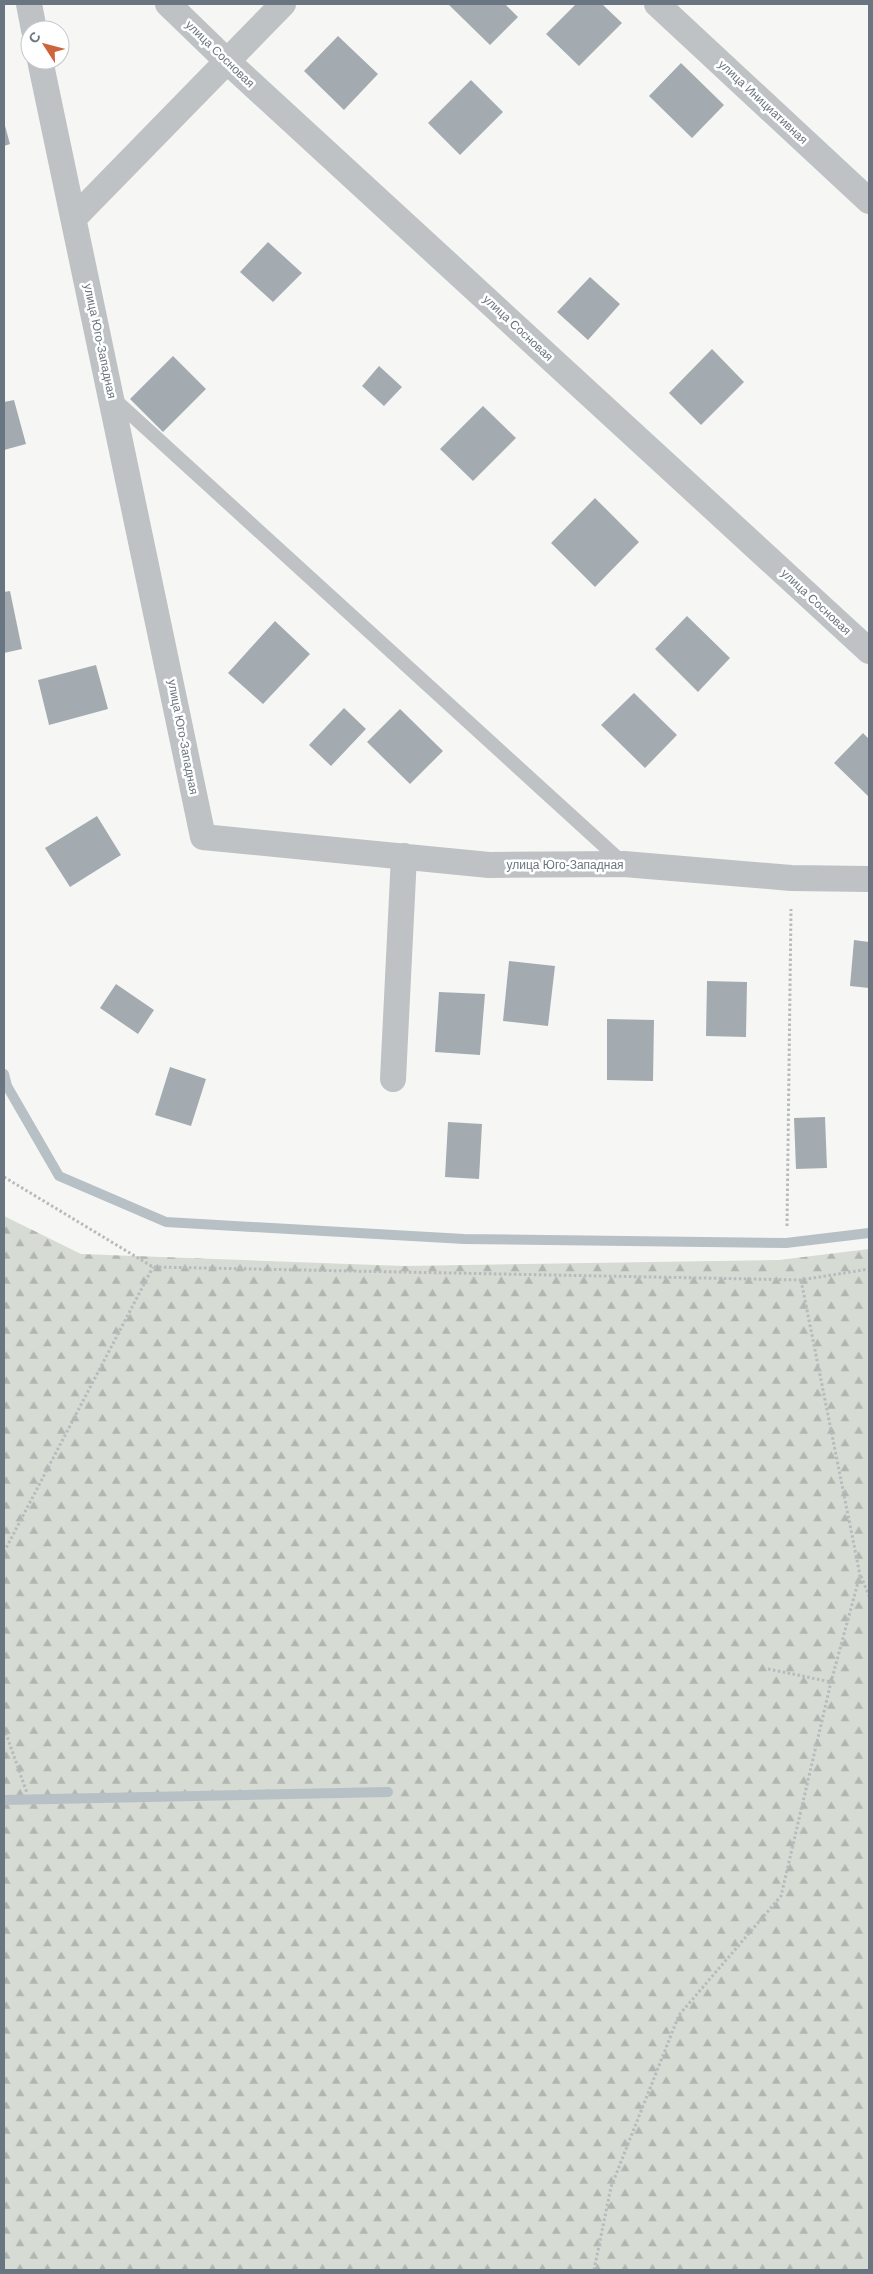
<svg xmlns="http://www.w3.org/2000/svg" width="873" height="2274" viewBox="0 0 873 2274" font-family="Arial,sans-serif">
<defs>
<pattern id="forest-firs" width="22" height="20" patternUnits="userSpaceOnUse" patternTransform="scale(1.25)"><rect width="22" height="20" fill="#d6dbd4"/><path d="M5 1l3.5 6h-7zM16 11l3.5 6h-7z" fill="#b2b6b1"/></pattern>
</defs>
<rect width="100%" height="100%" fill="#f6f7f4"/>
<path fill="url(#forest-firs)" d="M4 1216 81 1254 404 1266 779 1260 869 1249V2270H4Z"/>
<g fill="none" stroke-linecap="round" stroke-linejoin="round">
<path stroke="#b7c0c5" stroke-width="10" d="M4 1074 7 1086 59 1176 166 1222 464 1239 786 1243 869 1233
M4 1800 388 1792"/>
</g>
<path fill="#a4abb0" d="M448 4H505L518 17 490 45Z
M576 4H602L622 23 579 66 546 34Z
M338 36 378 74 344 110 304 71Z
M681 63 724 105 692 138 649 96Z
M471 80 503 112 460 155 428 123Z
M4 122 10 144 4 146Z
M268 242 302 273 273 302 240 272Z
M590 277 620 304 588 340 557 312Z
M712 349 744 382 701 425 669 393Z
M173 356 206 389 163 432 130 399Z
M379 366 402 387 384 406 362 386Z
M14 400 26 444 4 450V402Z
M483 406 516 438 473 481 440 449Z
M595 498 639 542 595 587 551 543Z
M10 591 22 649 4 653V592Z
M687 616 730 658 698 692 655 649Z
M275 621 310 654 263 704 228 673Z
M96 665 108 709 49 725 38 680Z
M634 693 677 735 645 768 601 725Z
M344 708 366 729 331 766 309 745Z
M400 709 443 751 410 784 367 742Z
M863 733 869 739 868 796 834 763Z
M97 816 121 855 70 887 45 848Z
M854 940 869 942V988L850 986Z
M509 961 555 966 548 1026 503 1021Z
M707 981 747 982 746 1037 706 1036Z
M116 984 154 1010 138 1034 100 1008Z
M439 992 485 994 480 1055 435 1052Z
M607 1019 654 1020 653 1081 607 1080Z
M170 1067 206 1079 191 1126 155 1115Z
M825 1117 827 1168 796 1169 794 1118Z
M448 1122 482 1124 479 1179 445 1177Z"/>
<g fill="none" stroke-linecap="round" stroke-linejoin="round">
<path stroke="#b8bbbd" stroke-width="3" stroke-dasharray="2.5 2.5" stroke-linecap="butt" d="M4 1177 153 1267 801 1280 869 1269
M787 1226 791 909
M4 1552 153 1267
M861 1576 869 1596
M768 1669 831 1682
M4 1728 27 1793
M594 2270 611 2187 679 2015 781 1896 831 1682 860 1575 801 1280"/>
<path stroke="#bec2c5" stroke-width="14" d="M114 399 623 863"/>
<path stroke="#bec2c5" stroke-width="26" d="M29 4 34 30
M168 4 228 62 869 651
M657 4 869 201
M40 60 203 837 489 865 624 864 791 878 869 879
M74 218 283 4
M393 1079 404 856"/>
</g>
<g text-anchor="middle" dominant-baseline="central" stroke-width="5" stroke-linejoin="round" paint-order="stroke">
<g font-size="12" fill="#697681" stroke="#fff">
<text transform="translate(220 54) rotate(44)">улица Сосновая</text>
<text transform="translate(763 102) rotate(43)">улица Инициативная</text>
<text transform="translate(518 328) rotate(43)">улица Сосновая</text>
<text transform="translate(100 341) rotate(78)">улица Юго-Западная</text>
<text transform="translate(816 602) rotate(43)">улица Сосновая</text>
<text transform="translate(183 737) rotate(79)">улица Юго-Западная</text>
<text x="565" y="865">улица Юго-Западная</text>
</g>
</g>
<rect width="873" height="2274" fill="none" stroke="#697681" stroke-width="10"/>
<g transform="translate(45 45) rotate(306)"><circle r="24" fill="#ffffff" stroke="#c3c8cd"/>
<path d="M0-4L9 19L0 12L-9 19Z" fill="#ce643c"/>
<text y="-8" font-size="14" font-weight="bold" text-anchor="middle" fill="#697681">С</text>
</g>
</svg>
